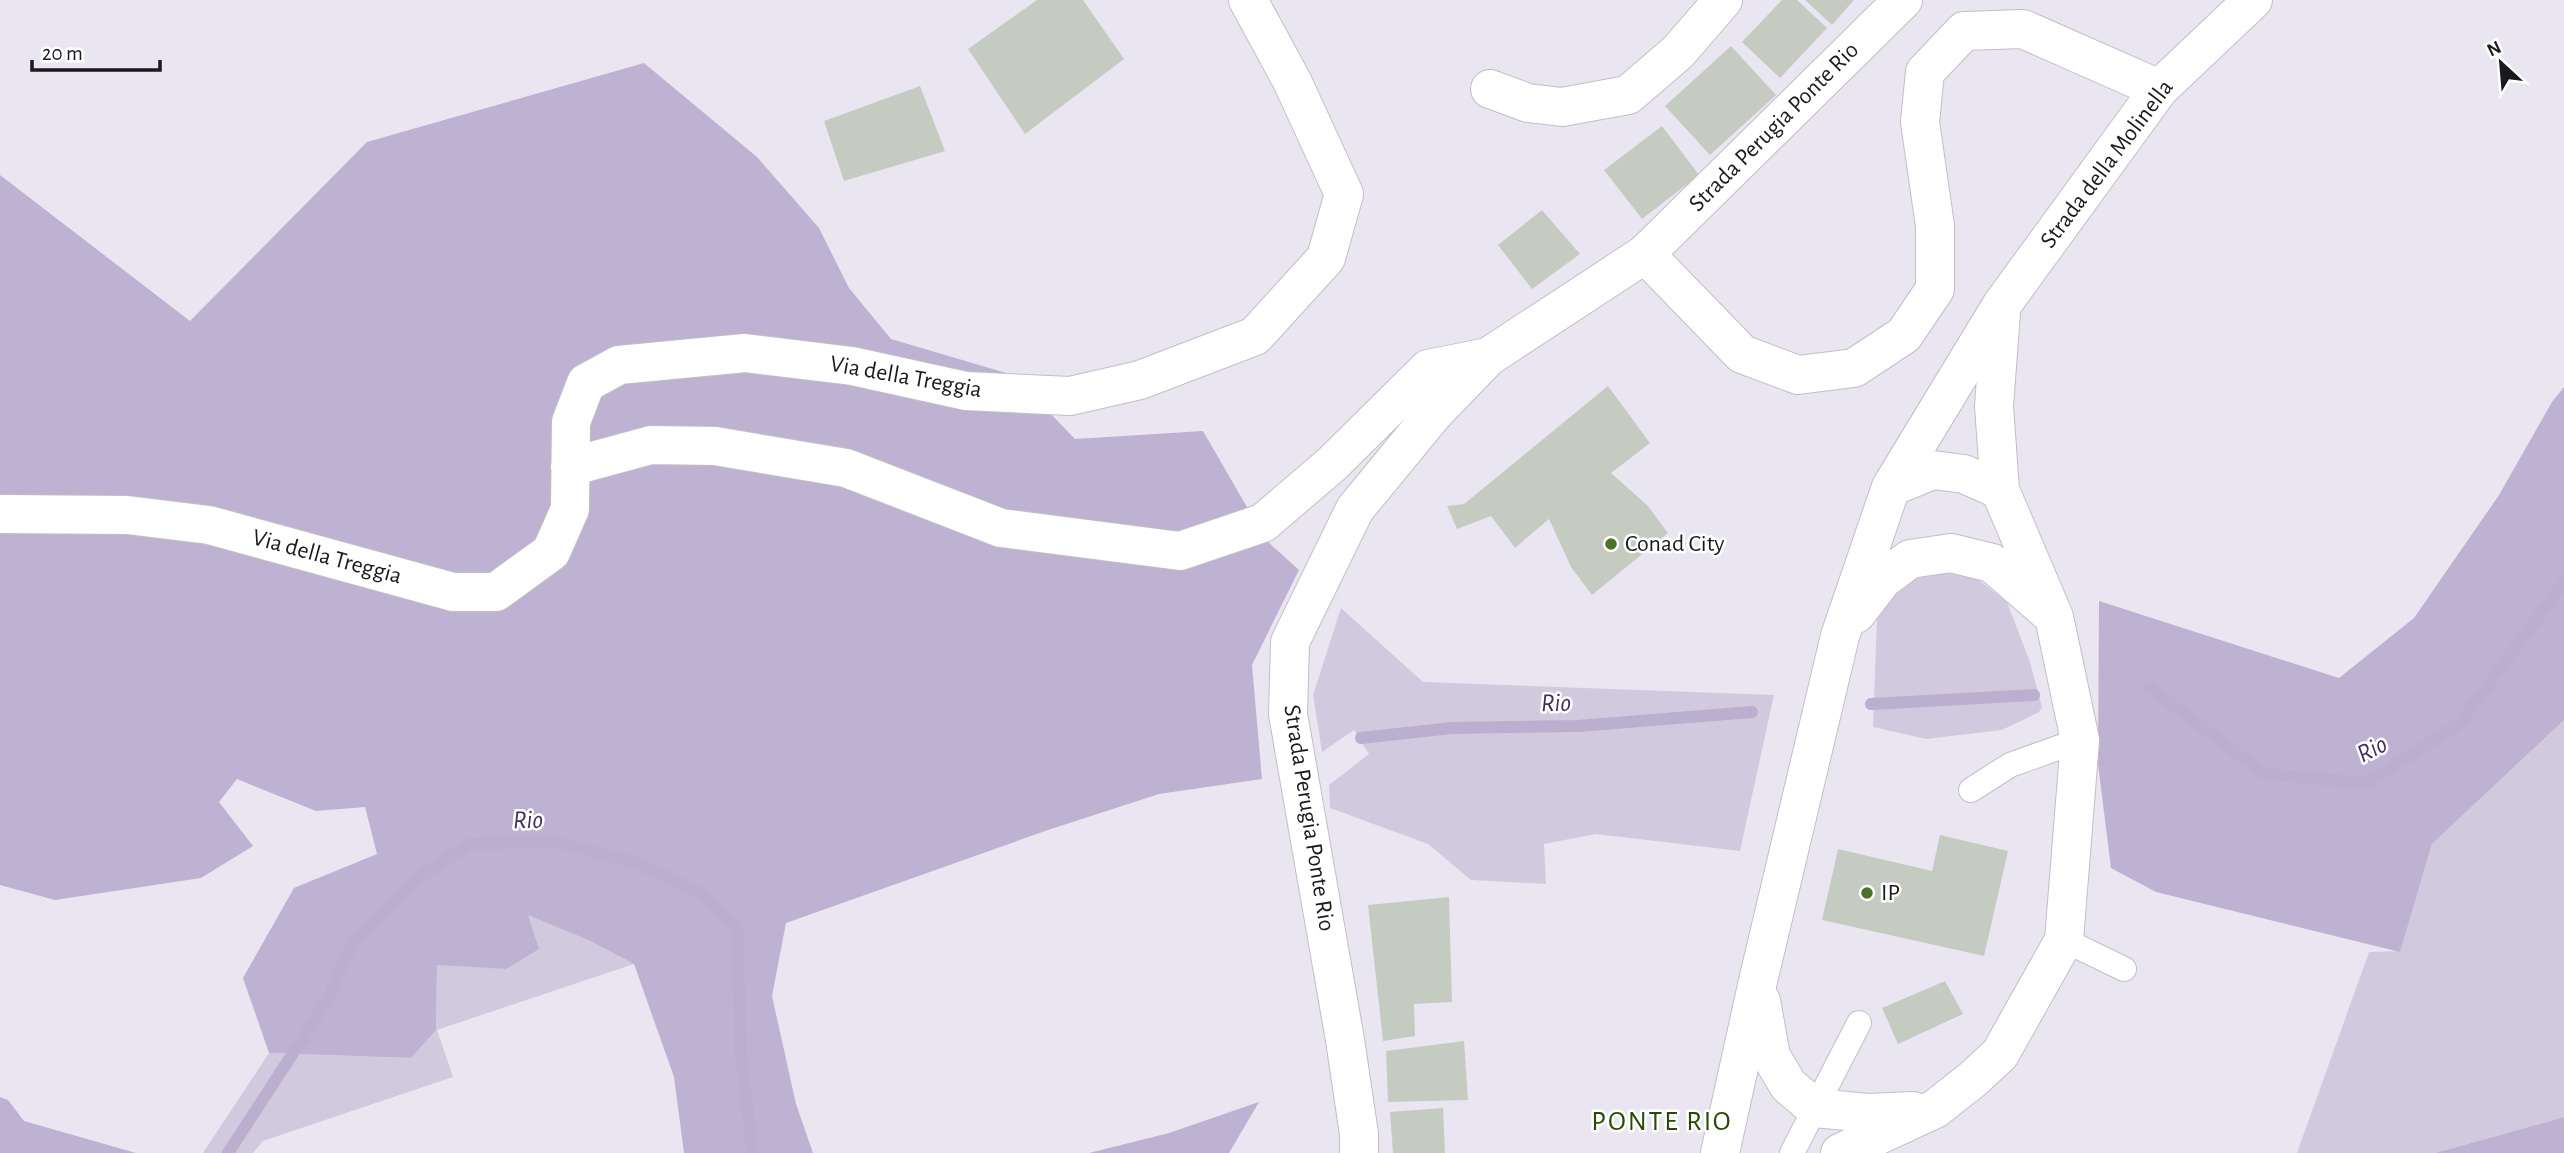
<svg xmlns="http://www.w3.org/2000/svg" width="2564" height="1153" viewBox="0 0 2564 1153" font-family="'Alegreya Sans',sans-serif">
<rect width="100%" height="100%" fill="#eae6f1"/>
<path fill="#d1cadf" d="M1926 570 1967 571 2007 602 2030 662 2042 707 2039 712 2002 730 1926 739 1873 727 1877 618 1903 580Z
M1341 608 1423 682 1774 695 1740 851 1596 834 1544 844 1546 884 1471 880 1428 844 1330 808 1329 785 1369 754 1354 730 1322 752 1313 695Z
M2564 720V1117L2435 1153H2297L2369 952 2400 951 2432 844Z
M527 914 588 940 634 964 437 1030 453 1077 263 1141 253 1153H203L269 1053 411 1058 436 1030 437 964 507 969Z"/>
<path fill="#bdb2d1" d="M644 63 757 157 819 228 849 288 891 339 1013 375 1075 439 1203 431 1266 540 1299 570 1252 665 1262 779 1159 794 1048 830 786 923 772 996 796 1104 813 1153H684L674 1077 634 964 588 940 528 915 539 949 506 969 437 965 436 1030 411 1058 269 1053 243 978 294 888 377 854 365 807 316 811 237 779 219 802 253 846 201 878 55 900 0 885V175L190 321 367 142Z
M2564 387V720L2432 844 2400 952 2156 892 2111 868 2098 764 2099 601 2339 678 2414 618 2499 495 2552 402Z
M0 1097 8 1100 24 1121 136 1153H0Z
M1259 1102 1229 1153H1089L1169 1133Z
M2564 1117V1153H2435Z"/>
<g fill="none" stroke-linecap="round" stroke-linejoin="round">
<path stroke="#baafcf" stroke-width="12" d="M2149 687 2265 774 2368 783 2460 723 2564 582
M1871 704 2034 695
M1361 738 1452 728 1578 726 1752 712
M228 1153 327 1001 353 941 414 881 469 844 556 842 637 863 699 892 737 927 741 1057 752 1148 755 1153"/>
</g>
<path fill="#c6cbc2" d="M1037 0H1083L1124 59 1025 134 968 49Z
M1782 0H1797L1827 28 1780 78 1742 42Z
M1805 0H1854L1832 25Z
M1731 46 1776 95 1710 155 1665 106Z
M920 86 945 151 844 181 824 121Z
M1662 126 1699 175 1642 219 1604 170Z
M1542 210 1580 254 1532 289 1498 245Z
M1608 386 1650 443 1611 473 1648 506 1668 533 1592 595 1571 567 1549 519 1515 548 1491 516 1457 529 1447 506 1464 504Z
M1940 835 2008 851 1984 956 1822 920 1838 849 1932 871Z
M1449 897 1452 1002 1414 1004 1415 1036 1383 1041 1368 905Z
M1945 981 1963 1014 1898 1044 1882 1008Z
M1464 1041 1468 1100 1388 1102 1386 1051Z
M1443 1108 1445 1153H1393L1390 1112Z"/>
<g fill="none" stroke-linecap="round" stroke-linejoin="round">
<defs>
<path id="service" d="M1971 790 2010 765 2080 740
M2064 940 2124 969
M1792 1153 1859 1023"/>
<path id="minor" d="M1490 89 1528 103 1562 107 1628 95 1678 52 1723 0
M1645 254 1742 354 1798 375 1854 368 1904 335 1935 289V226L1920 122 1925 72 1964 31 2023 29 2159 89
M570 467 651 445 715 446 846 468 1001 528 1180 551 1263 523 1332 464 1428 369 1488 357
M0 514 127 515 209 525 453 592H496L551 552 570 509 571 422 586 383 619 365 745 353 852 366 966 391 1070 396 1140 380 1255 336 1326 258 1344 194 1292 81 1248 0
M1359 1153V1134L1345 1040 1288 714 1290 642 1355 509 1434 413 1488 357 1645 254 1903 0"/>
<path id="secondary" d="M1891 487 1933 470 1964 474 2000 490
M1856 614 1883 579 1910 559 1951 553 1992 563 2047 611
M1761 1001 1771 1056 1788 1085 1815 1108 1868 1113 1913 1111
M1720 1153 1758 981 1840 636 1891 487 2001 306 2159 89 2253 0
M1840 1153 1935 1109 1973 1079 2000 1054 2064 940 2080 740 2054 617 2000 490 1994 406 2001 312"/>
</defs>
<use href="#service" stroke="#c2bec9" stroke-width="26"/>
<use href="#minor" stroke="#c2bec9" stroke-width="40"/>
<use href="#secondary" stroke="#c2bec9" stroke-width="40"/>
<use href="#service" stroke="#fff" stroke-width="24"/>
<use href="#minor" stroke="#fff" stroke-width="38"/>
<use href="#secondary" stroke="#fff" stroke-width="38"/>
</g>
<g fill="#4c712a" stroke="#fff" stroke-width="2.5">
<circle cx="1611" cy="544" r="7"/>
<circle cx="1867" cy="893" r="7"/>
</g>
<g text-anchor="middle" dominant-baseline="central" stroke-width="5" stroke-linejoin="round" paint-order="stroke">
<g font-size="24" fill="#1a191d" stroke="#fff">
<text transform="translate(1774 127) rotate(-45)">Strada Perugia Ponte Rio</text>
<text transform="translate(2107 164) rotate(-53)">Strada della Molinella</text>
<text transform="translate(906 377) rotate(10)">Via della Treggia</text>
<text transform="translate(327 557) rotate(15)">Via della Treggia</text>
<text transform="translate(1309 818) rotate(81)">Strada Perugia Ponte Rio</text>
</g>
<g font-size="24" fill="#1a191d" stroke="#fff" text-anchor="start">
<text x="1625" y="544">Conad City</text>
<text x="1881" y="893">IP</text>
</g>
<g font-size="26" font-style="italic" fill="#402e5a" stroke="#fff">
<text transform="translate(1556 703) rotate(-1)">Rio</text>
<text transform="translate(2372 749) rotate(-27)">Rio</text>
<text transform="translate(528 820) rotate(-1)">Rio</text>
</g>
<g font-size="28" letter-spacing="2" fill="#2a4a04" stroke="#fff">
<text x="1662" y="1122">PONTE RIO</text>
</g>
</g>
<g transform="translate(2501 63) rotate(334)" stroke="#ffffff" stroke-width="5" paint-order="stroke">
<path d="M0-5L12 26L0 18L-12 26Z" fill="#1a191d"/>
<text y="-10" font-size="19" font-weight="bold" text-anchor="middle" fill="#1a191d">N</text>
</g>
<path d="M32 60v10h128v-10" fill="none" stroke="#1a191d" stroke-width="3.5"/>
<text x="42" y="60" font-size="21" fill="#1a191d" stroke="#ffffff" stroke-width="5" paint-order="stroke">20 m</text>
</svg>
